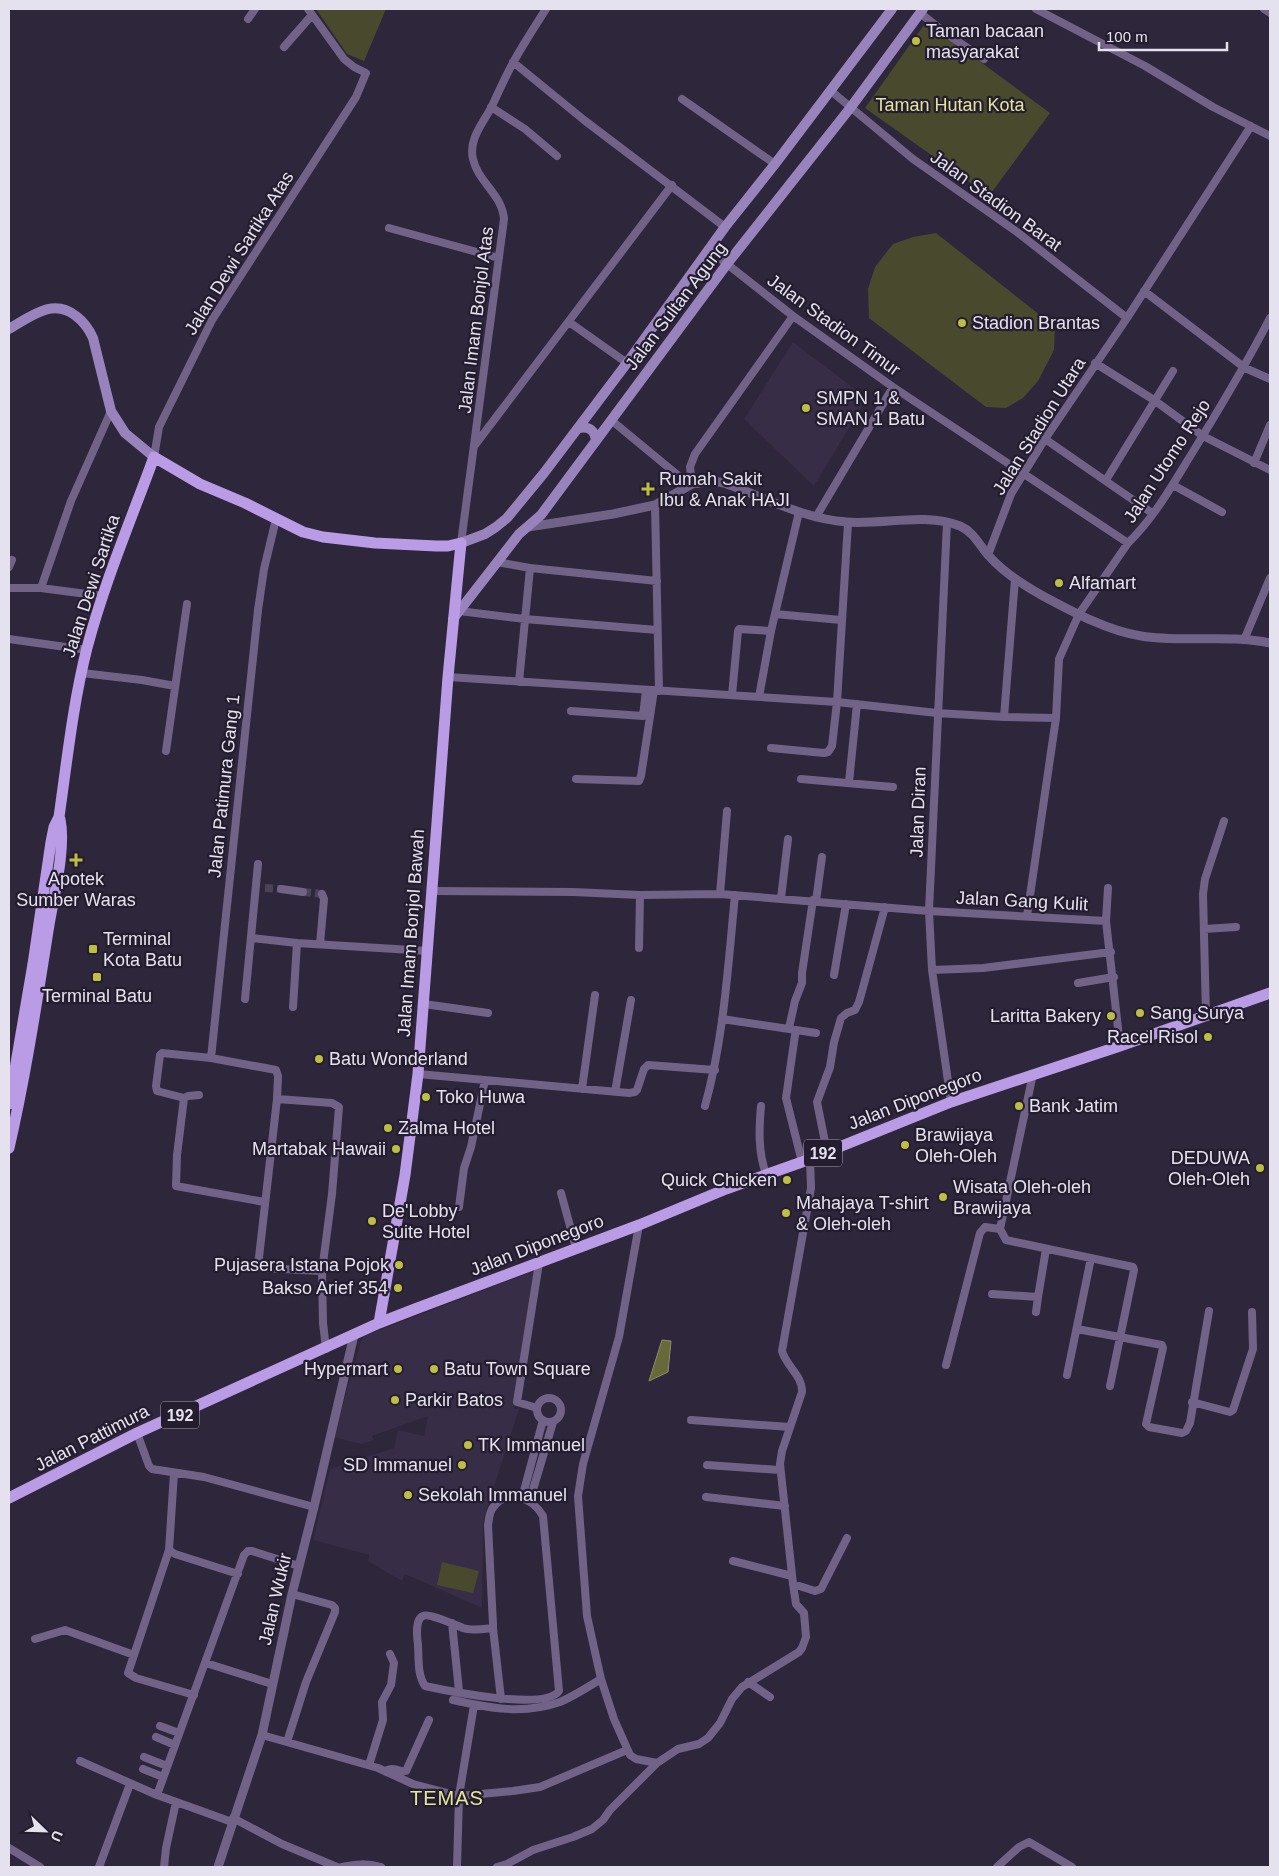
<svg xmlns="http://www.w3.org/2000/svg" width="1279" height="1876" viewBox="0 0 1279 1876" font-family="Arial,sans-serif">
<rect width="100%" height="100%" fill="#2e263a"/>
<path fill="#372d47" d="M793 342 867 398 814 486 744 419Z
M534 1271 514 1409H519L483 1521 482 1608 405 1574 402 1581 368 1561 369 1555 313 1540 330 1469 394 1448 398 1430 424 1436 428 1416 372 1436 374 1440 361 1444 334 1437 361 1341 364 1336Z"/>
<path fill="#494a2d" d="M316 9H386L364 61 347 54Z
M926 22 1050 113 989 196 865 108Z
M936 233 1055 327 1054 350 1038 381 1023 398 1006 408 986 407 869 318 868 289 875 267 893 244 913 237Z
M442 1562 479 1571 473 1593 437 1585Z"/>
<path fill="#686938" stroke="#8e8d6f" d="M662 1340 671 1341 668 1372 649 1381Z"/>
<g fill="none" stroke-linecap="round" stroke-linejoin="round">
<path stroke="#4a4255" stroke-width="8" stroke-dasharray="8 4" stroke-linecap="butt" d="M265 888 281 889
M303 892 322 894"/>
<path stroke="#716388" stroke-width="8" d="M1036 9 1145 66 1213 107 1270 136
M1264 9 1270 13
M920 13 944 32 984 59
M248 19 255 9
M284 47 312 15
M513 62 584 120 725 227
M831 91 913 159 1017 232 1127 318
M682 99 775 164
M491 107 525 129 557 156
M389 228 499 258
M708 249 793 316 893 387 1128 543
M1144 291 1245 368 1270 379
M569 322 627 363
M1095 363 1154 400 1203 436 1270 470
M611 420 680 477 686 487
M1045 439 1152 513
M475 445 672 185
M154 457 159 427 212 320 356 97 366 73 354 67 344 59 308 9
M1254 463 1270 425
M1106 480 1173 371
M692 484 690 467 695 454 793 316
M1173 485 1222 512
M655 505 659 691
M816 517 893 387
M947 522 929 911 932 970 951 1102
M461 543 504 219C502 194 478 182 473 159 468 139 484 122 492 106 499 91 506 75 514 61 524 43 535 26 546 9
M988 555 1011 494 1045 439 1127 318 1251 126
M497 562 530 568
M9 567 12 560
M9 588H41
M102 596 41 588 71 501 111 411
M459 611 525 619 657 630
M775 614 841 620
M9 639 87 650
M1244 640 1270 578
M82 673 142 680 175 686
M448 677 837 702 937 713 1004 717 1056 718
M519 682 530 568 657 581
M732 695 738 631 739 629 771 631
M759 697 771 631 799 512
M571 711 643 716 646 690
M1004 717 1015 579
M771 748 824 753 828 752 832 746 837 702 848 523
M166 751 187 604
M576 779 639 781 641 776 654 690
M801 779 893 787
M849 782 857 704
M281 889 303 892
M432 891 573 892 640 895 720 894 929 911 1106 921 1120 1046
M720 894 727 811
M781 898 788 839
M816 901 822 857
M1027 916 1056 718 1059 659 1079 614 1128 543C1155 517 1174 482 1194 450 1221 406 1247 363 1270 318
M1106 921 1108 888
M1204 929 1236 927
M251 938 297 943 428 951
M320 944 324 899 322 894
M639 948 640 895
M932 970 983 968 1111 952
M834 975 846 904
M1078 983 1114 977
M245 999 258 864
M424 1004 488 1013
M293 1007 297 943
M1206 1016 1203 894 1205 879 1224 821
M722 1019 816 1033
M789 1028 795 1001 802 983V973L813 900
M795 1035 786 1098 802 1162
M211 1058 258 610 264 569 276 519
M418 1074 629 1093 635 1092 637 1090 644 1069 648 1065 715 1070
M1033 1074 1000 1229 1006 1240 1133 1267 1134 1270 1110 1386
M582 1089 595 995
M615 1092 631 1000
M199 1095 188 1096 184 1098 177 1155 176 1186 264 1202
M184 1098 157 1091 156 1086 160 1055 162 1053 211 1058 276 1070 278 1076 277 1099 258 1266 261 1268 322 1271
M277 1099 332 1103 339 1107 332 1194 322 1271 323 1323 326 1349
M705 1106C724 1037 728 966 735 895
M761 1106C759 1129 758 1152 766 1174
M827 1152 817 1102 830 1067 834 1042 841 1018 847 1013 855 1010 859 1002 885 907
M561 1193 576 1248
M459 1207 464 1168 471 1147 485 1080
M639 1225 619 1337 583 1464 578 1496 587 1616 601 1679 614 1719 630 1755 636 1759 657 1763 678 1749 699 1744 708 1738 720 1723 732 1699 742 1687 799 1652 802 1648 806 1637 804 1613 796 1604 793 1584 780 1464 782 1451 802 1392C803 1376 786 1366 782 1351L811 1188 810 1158
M992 1294 1038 1297 1046 1249
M1036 1312 1038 1297
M1077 1329 1162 1345 1163 1348 1146 1424 1149 1427 1182 1433 1186 1431 1190 1423 1209 1311
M946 1365 980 1233 985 1227 1000 1229
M1067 1375 1091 1258
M537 1410a12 12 0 1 1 24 0a12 12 0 1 1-24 0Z
M1192 1402 1230 1412 1233 1410 1253 1349 1252 1312
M537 1408 517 1402 539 1263
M691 1420 790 1427
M137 1433 149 1466 152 1469 204 1477 314 1507
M707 1465 780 1470
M174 1473 169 1550 128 1673 136 1678 194 1695
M706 1497 785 1506
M522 1498 543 1420
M530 1500 553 1422
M169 1550 175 1554 238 1574
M733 1561 792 1576
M793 1584 815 1591 821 1589 847 1538
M452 1623 459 1691
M493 1628C483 1629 472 1631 463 1628 455 1625 429 1613 423 1616 415 1619 417 1638 418 1645 419 1658 417 1674 425 1686 448 1691 545 1711 559 1691L543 1516C532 1497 506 1487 492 1509 489 1514 489 1520 488 1525L493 1624V1628L501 1699
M35 1639 65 1630 134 1655
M206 1663 272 1684
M748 1682 770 1697
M453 1700C489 1708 523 1715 560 1702 574 1696 588 1687 601 1679
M160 1726 179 1733
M262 1735 378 1768 413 1784 459 1796 513 1791 540 1787 627 1750
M156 1737 175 1745
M287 1742 306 1682 335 1612V1608L332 1605 292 1594
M144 1757 167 1766
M80 1761 157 1795 232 1822
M369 1765 383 1720 382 1702 391 1685 394 1663 390 1654
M143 1769 163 1777
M386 1772 387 1770C395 1766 399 1773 406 1771L429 1720
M157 1795 244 1555 248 1551H252L299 1566
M233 1818 282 1844 337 1867
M9 1848 40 1867
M99 1867 130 1784
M164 1867 166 1848 176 1802
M342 1867C356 1864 367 1863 381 1867
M457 1867 459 1796 474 1705
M497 1867 507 1864 533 1850 573 1837 592 1829 603 1820 610 1810 657 1763
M997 1867 1019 1847 1029 1842 1072 1867"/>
<path stroke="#716388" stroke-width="9" d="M528 527 613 514 655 505 692 484 713 481 724 483C764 497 804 519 847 522 883 525 925 512 960 526 974 532 979 545 989 556 1004 573 1023 585 1043 596 1073 612 1108 631 1141 636 1184 643 1228 634 1270 643
M218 1867 262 1735 292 1594 314 1507 354 1335"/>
<path stroke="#9983bd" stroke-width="10" d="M9 329C30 317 53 297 76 316 84 322 89 329 93 338L111 411 125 433 154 457
M579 428C590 426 595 431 596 441
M461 543 485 534 496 527 507 518 544 473 627 363 725 227 775 164 892 9
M453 619 519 534 541 515 727 264 851 107 923 9"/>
<path stroke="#b99be6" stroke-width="11" d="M9 1104 33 964 51 842 54 827 59 817C67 761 73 703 87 648 104 583 131 520 154 457L200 484 245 503 303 532 323 537 375 543 436 546H448L461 543 448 677 418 1074 405 1175 379 1323
M9 1148C26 1074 37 1000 49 925 54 895 66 848 60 819
M9 1498 137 1433 379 1323 415 1309 639 1225 726 1189 802 1162 951 1102 1120 1046 1270 993"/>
</g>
<g fill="#bdbf43" stroke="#241c2f" stroke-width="2">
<circle cx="916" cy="41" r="5"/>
<circle cx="962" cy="323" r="5"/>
<circle cx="806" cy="408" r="5"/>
<path d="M645.5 481.5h5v5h5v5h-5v5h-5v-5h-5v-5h5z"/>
<circle cx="1059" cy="583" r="5"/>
<path d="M73.5 852.5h5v5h5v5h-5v5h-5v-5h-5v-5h5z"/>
<rect x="88" y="944" width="10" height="10" rx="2.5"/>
<rect x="92" y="972" width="10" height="10" rx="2.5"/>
<circle cx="1140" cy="1013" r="5"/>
<circle cx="1111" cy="1016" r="5"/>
<circle cx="1208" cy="1037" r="5"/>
<circle cx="319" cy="1059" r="5"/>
<circle cx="426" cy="1097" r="5"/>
<circle cx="1019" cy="1106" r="5"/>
<circle cx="388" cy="1128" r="5"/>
<circle cx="905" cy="1145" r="5"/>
<circle cx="396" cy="1149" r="5"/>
<circle cx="1260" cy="1168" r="5"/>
<circle cx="787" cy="1180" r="5"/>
<circle cx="943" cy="1197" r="5"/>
<circle cx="786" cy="1213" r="5"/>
<circle cx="372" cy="1221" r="5"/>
<circle cx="399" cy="1265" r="5"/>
<circle cx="398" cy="1288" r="5"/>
<circle cx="398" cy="1369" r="5"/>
<circle cx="434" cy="1369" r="5"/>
<circle cx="395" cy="1400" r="5"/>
<circle cx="468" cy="1445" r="5"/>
<circle cx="462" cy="1465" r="5"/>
<circle cx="408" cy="1495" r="5"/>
</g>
<g text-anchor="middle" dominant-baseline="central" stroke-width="4.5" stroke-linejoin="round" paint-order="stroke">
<g fill="#241c2f" stroke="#aca6b5" stroke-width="1">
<rect x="804" y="1139.5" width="38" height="27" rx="4"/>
<rect x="161" y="1401.5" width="38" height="27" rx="4"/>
</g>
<g font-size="16" font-weight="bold" fill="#e6e1ef">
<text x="823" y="1153">192</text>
<text x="180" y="1415">192</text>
</g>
<g font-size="18" fill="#e6e1ef" stroke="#241c2f" text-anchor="start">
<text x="926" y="31">Taman bacaan<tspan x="926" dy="21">masyarakat</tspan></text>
<text x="972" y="323">Stadion Brantas</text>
<text x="816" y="398">SMPN 1 &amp;<tspan x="816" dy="21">SMAN 1 Batu</tspan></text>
<text x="659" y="479">Rumah Sakit<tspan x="659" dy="21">Ibu &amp; Anak HAJI</tspan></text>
<text x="1069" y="583">Alfamart</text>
<text x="76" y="879" text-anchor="middle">Apotek<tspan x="76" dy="21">Sumber Waras</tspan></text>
<text x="103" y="939">Terminal<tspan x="103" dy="21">Kota Batu</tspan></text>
<text x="97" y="996" text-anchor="middle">Terminal Batu</text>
<text x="1150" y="1013">Sang Surya</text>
<text x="1101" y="1016" text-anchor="end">Laritta Bakery</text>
<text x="1198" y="1037" text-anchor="end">Racel Risol</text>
<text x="329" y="1059">Batu Wonderland</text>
<text x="436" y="1097">Toko Huwa</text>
<text x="1029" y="1106">Bank Jatim</text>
<text x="398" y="1128">Zalma Hotel</text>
<text x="915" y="1135">Brawijaya<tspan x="915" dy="21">Oleh-Oleh</tspan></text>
<text x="386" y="1149" text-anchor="end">Martabak Hawaii</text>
<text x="1250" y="1158" text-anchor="end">DEDUWA<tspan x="1250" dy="21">Oleh-Oleh</tspan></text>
<text x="777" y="1180" text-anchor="end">Quick Chicken</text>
<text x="953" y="1187">Wisata Oleh-oleh<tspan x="953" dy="21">Brawijaya</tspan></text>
<text x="796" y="1203">Mahajaya T-shirt<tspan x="796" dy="21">&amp; Oleh-oleh</tspan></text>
<text x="382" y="1211">De'Lobby<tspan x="382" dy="21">Suite Hotel</tspan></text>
<text x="389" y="1265" text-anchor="end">Pujasera Istana Pojok</text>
<text x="388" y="1288" text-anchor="end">Bakso Arief 354</text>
<text x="388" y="1369" text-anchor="end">Hypermart</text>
<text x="444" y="1369">Batu Town Square</text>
<text x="405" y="1400">Parkir Batos</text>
<text x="478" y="1445">TK Immanuel</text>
<text x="452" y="1465" text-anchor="end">SD Immanuel</text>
<text x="418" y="1495">Sekolah Immanuel</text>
</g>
<g font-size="18" fill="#e2e597" stroke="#241c2f">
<text x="950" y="105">Taman Hutan Kota</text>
</g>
<g font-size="18" fill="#e6e1ef" stroke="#241c2f">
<text transform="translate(996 201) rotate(36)">Jalan Stadion Barat</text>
<text transform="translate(239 253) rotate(-58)">Jalan Dewi Sartika Atas</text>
<text transform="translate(676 306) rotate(-53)">Jalan Sultan Agung</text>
<text transform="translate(476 320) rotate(-83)">Jalan Imam Bonjol Atas</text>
<text transform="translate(834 325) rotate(36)">Jalan Stadion Timur</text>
<text transform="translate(1039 426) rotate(-58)">Jalan Stadion Utara</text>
<text transform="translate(1167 461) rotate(-57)">Jalan Utomo Rejo</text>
<text transform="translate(91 586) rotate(-72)">Jalan Dewi Sartika</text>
<text transform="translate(224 786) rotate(-84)">Jalan Patimura Gang 1</text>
<text transform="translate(918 812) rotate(-88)">Jalan Diran</text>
<text transform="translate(1022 901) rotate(3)">Jalan Gang Kulit</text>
<text transform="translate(411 933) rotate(-86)">Jalan Imam Bonjol Bawah</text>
<text transform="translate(915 1099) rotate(-21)">Jalan Diponegoro</text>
<text transform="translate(537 1245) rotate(-21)">Jalan Diponegoro</text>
<text transform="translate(92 1438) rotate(-27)">Jalan Pattimura</text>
<text transform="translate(275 1599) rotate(-77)">Jalan Wukir</text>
</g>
<g font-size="20" letter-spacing="1" fill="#e3e798" stroke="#241c2f">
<text x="447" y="1798">TEMAS</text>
</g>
</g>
<rect width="1279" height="1876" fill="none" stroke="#e6e1ef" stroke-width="20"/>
<g transform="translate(45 1831) rotate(113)" stroke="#241c2f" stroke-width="4" paint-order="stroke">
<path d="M0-4L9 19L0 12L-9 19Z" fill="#e6e1ef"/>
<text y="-8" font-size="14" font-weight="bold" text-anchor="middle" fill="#e6e1ef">U</text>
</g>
<path d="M1099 42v8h128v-8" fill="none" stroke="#e6e1ef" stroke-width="2.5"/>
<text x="1106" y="42" font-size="15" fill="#e6e1ef" stroke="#241c2f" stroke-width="4" paint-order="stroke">100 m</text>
</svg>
